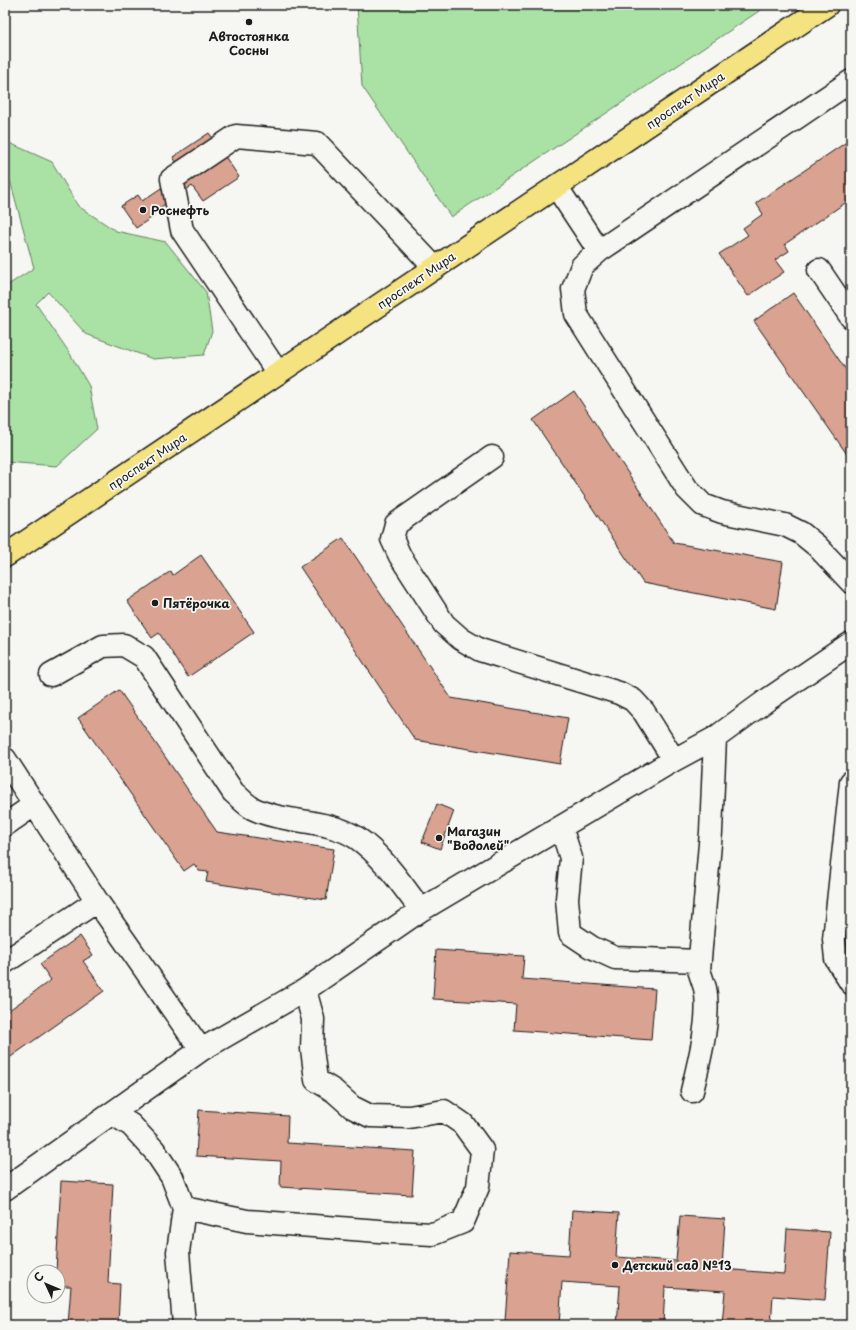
<svg xmlns="http://www.w3.org/2000/svg" width="856" height="1330" viewBox="0 0 856 1330" font-family="'Playpen Sans',sans-serif">
<rect width="100%" height="100%" fill="#f6f6f2"/>
<filter id="ink" filterUnits="userSpaceOnUse"><feTurbulence type="fractalNoise" baseFrequency=".025" numOctaves="2"/><feDisplacementMap in="SourceGraphic" scale="8" xChannelSelector="R" yChannelSelector="G"/><feConvolveMatrix kernelMatrix="1 2 1 2 8 2 1 2 1" color-interpolation-filters="sRGB"/></filter>
<g filter="url(#ink)">
<path fill="#aae1a4" stroke="#637e60" d="M357 5H768L451 217 362 86Z
M5 141 52 162 78 206 116 231 166 242 206 292 212 331 204 355 153 359 86 334 48 292 36 304 69 352 89 386 97 429 57 466 5 462V287L34 268 5 162Z"/>
<path fill="#d9a291" stroke="#1c1c1c" d="M209 133 239 177 203 201 192 186 152 213 154 216 136 228 121 206 138 195 142 201 183 173 173 157Z
M851 139V199L785 244 789 251 775 260 784 272 748 296 719 254 748 235 743 228 763 214 756 203Z
M793 293 851 377V460L754 321Z
M574 391 674 543 783 562 776 609 643 583 533 420Z
M343 538 451 698 568 718 560 764 415 740 300 567Z
M201 555 254 632 188 677 159 633 152 638 127 601 171 571 173 575Z
M119 690 217 832 334 849 326 900 206 882 208 872 199 871 194 864 184 871 78 718Z
M437 804 454 811 440 849 422 842Z
M80 936 93 955 83 961 104 991 5 1061V1013L51 980 40 964Z
M436 950 524 956 522 979 655 989 651 1040 514 1030 516 1004 433 999Z
M199 1110 288 1116 287 1143 415 1151 412 1195 280 1187 281 1161 196 1156Z
M61 1181 113 1184 108 1283 120 1284 118 1325H68L71 1286H58V1272H56Z
M572 1210 619 1213 616 1257 676 1261 680 1216 725 1219 722 1269 784 1274 787 1229 830 1232 825 1300 773 1296 771 1325H722L725 1291 665 1287 663 1325H617L620 1286 562 1282 559 1325 505 1321 510 1251 569 1255Z"/>
<g fill="none" stroke-linecap="round" stroke-linejoin="round">
<defs>
<path id="minor" d="M556 186 599 251 582 266 573 289 576 314 687 489 703 505 722 512 785 525 801 533 817 546 851 582
M599 251 851 81
M819 270 851 317
M278 373 182 230 172 179 236 136 317 143 435 268
M492 457 396 524 392 539 400 556 444 624 461 639 480 650 619 693 633 700 644 712 674 760
M51 675 103 646 124 645 144 657 233 792C239 797 245 804 252 808 284 824 327 818 357 838 383 856 402 885 421 910
M5 759 97 901 201 1050
M851 782 834 939 836 959 851 983
M5 825 34 805
M561 827 571 858 567 899 570 933 591 947 615 958 700 961
M5 962 97 901
M692 1091C699 1062 711 1017 705 988 703 982 701 976 699 970L711 832 715 738
M113 1114 131 1125 154 1150 172 1177 184 1208 178 1252 184 1325
M5 1189 201 1050 305 990 421 910 674 760 715 738 767 700 851 643
M184 1208 247 1221 392 1232 433 1234 463 1222 478 1187 482 1150 463 1124 444 1111 409 1117 370 1116 352 1107 334 1091 316 1080 312 1049 313 1019 305 990"/>
<path id="major" d="M5 556 827 5"/>
</defs>
<use href="#minor" stroke="#1c1c1c" stroke-width="25"/>
<use href="#major" stroke="#1c1c1c" stroke-width="25"/>
<use href="#minor" stroke="#f6f6f2" stroke-width="22"/>
<use href="#major" stroke="#f5e382" stroke-width="22"/>
</g>
</g>
<g fill="#1c1c1c" stroke="#f6f6f2" stroke-width="1.5">
<circle cx="249" cy="22" r="4"/>
<circle cx="143" cy="210" r="4"/>
<circle cx="155" cy="603" r="4"/>
<circle cx="439" cy="838" r="4"/>
<circle cx="615" cy="1265" r="4"/>
</g>
<g text-anchor="middle" dominant-baseline="central" stroke-width="3.5" stroke-linejoin="round" paint-order="stroke">
<g font-size="12" font-weight="bold" fill="#1c1c1c" stroke="#f6f6f2" text-anchor="start">
<text x="249" y="36" text-anchor="middle">Автостоянка<tspan x="249" dy="14">Сосны</tspan></text>
<text x="151" y="210">Роснефть</text>
<text x="163" y="603">Пятёрочка</text>
<text x="447" y="831">Магазин<tspan x="447" dy="14">"Водолей"</tspan></text>
<text x="623" y="1265">Детский сад №13</text>
</g>
<g font-size="12" fill="#1c1c1c" stroke="#f6f6f2">
<text transform="translate(685 100) rotate(-34)">проспект Мира</text>
<text transform="translate(416 280) rotate(-34)">проспект Мира</text>
<text transform="translate(147 461) rotate(-34)">проспект Мира</text>
</g>
</g>
<rect width="856" height="1330" fill="none" stroke="#f6f6f2" stroke-width="20"/>
<rect x="10" y="10" width="836" height="1310" fill="none" stroke="#1c1c1c" stroke-width="1.5" filter="url(#ink)"/>
<g transform="translate(46 1284) rotate(314)"><circle r="19" fill="#f6f6f2" stroke="#9f9f9c"/>
<path d="M0-3L7 15L0 10L-7 15Z" fill="#1c1c1c"/>
<text y="-6" font-size="11" font-weight="bold" text-anchor="middle" fill="#1c1c1c">С</text>
</g>
</svg>
